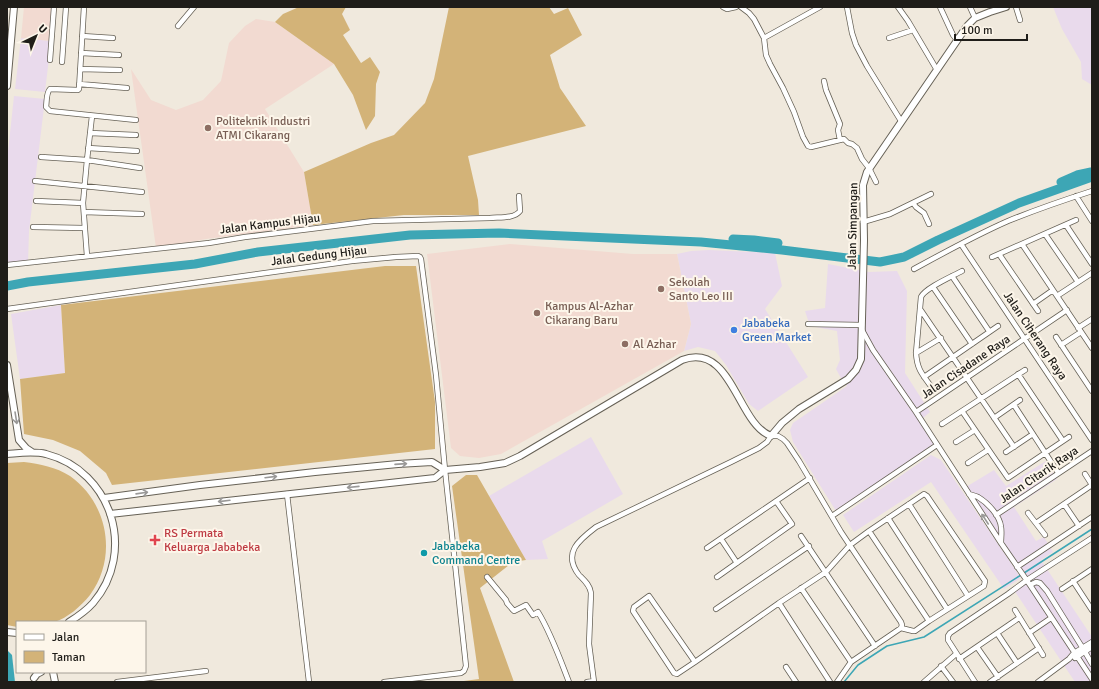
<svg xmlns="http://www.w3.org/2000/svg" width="1099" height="689" viewBox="0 0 1099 689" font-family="Signika,sans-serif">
<rect width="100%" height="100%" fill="#f0e9dd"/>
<path fill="#e9daec" d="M1053 7H1092V85L1082 79 1081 62 1062 29Z
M21 38 51 41 45 92 15 89Z
M14 96 45 99 29 231 28 264 7 262V161Z
M709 250 775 253 782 286 765 309 808 377 758 411 749 404 726 365 715 351 698 347 684 351 691 324 677 254 691 251Z
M828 264 869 272 897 271 907 291 905 373 930 412 923 418 938 443 836 511 793 442 790 430 793 423 847 386 842 380 836 369 840 360 837 331 810 326 805 311 825 308Z
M61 305 65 373 20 379 11 314Z
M591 437 623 494 542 541 548 559 526 560 489 496Z
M931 455 941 460 1021 578 1004 589 931 482 854 532 843 515Z
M1046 461 1057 479 1014 507 1036 541 1044 537 1053 552 1041 560 1092 637V682H1075L1014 590 1028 580 966 487 994 470 1006 486Z"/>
<path fill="#f2dad1" d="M24 7H55L51 41 21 38Z
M256 19 275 22 334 64 265 109 304 172 313 225 206 239 156 248 131 69 151 100 176 110 203 100 221 81 229 43 245 26Z
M510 244 633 254H677L691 324 684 351 501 454 479 458 460 456 451 448 427 254Z"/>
<path fill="#d3b378" d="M299 7H346L342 14 350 30 343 35 361 63 370 57 380 72 376 84 375 116 366 130 353 95 334 64 275 22 283 14Z
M449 7H549L554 14 568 8 582 35 550 55 560 88 586 126 468 156 478 200 479 215H404L313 225 304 172 371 143 394 135 425 103 434 79Z
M385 266H416L435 402V449L112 485 106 473 80 451 53 440 24 434 20 379 65 373 61 305Z
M24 462C40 464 56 467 70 476 108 503 118 557 90 595 81 606 68 618 54 622 44 624 27 622 17 622V627L7 625V463Z
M466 475H477L526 560 513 562 480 588 514 682H456L479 679 452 486Z"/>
<path fill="#3da6b5" d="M7 650 12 655 15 682H7Z"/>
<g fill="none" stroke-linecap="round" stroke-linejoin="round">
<path stroke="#3da6b5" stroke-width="1.5" d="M1024 573 1092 529
M844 682 858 665 887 646 924 637 1021 575"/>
<path stroke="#3da6b5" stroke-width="9" d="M1061 182 1077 175 1091 172
M733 239 754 240 778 243
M7 286 28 282 195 264 258 252 410 235 499 233 701 242 782 250 880 262 904 257 938 240 1019 203 1092 177"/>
<defs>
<path id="street" d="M84 7 79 89 78 90 50 89C46 93 47 101 46 107L50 111 136 120
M723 7 727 9 736 7
M741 7 749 13 754 19 764 38 766 55 770 64 783 88 794 112 803 137 808 146 811 147 844 139 848 143 852 144 857 148 862 159 869 168 876 182
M847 7 852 33 856 45 867 66 901 121
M898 7 908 21 937 70
M940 7 953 35 957 40
M970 7 975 18
M1016 7 1020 20
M178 26 194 7
M82 36 113 38
M764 38 820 7
M889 38 913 30
M81 53 119 55
M50 60 54 7
M62 62 66 7
M80 69 120 70
M824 81 826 90 840 124 838 130 840 140
M79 84 127 88
M90 133 136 135
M88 148 137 151
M41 157 87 160 140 168
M35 181 142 192
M1076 196 1092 221
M36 201 83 203
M913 203 916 207 924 213 929 224
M84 212 142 214
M863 222 890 214 931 194
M1066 225 1092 264
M33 227 84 228
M1045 234 1078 282
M961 244 1092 440
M1022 244 1092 348
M999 254 1038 311
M87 256 83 203 87 160 92 116
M992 257 1076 220
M7 265 209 243 245 237 310 229 373 221 490 218C499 217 514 219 520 211L519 196
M914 269C945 252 976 235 1008 221 1035 210 1064 200 1092 191
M952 276 989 331
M933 287 972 344
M1057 296 1092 273
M1033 304 1053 290
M7 309 352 261 396 257 418 256 420 257 421 259 436 375 445 470 466 666 464 671 461 673 384 682
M920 309 1014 447
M808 324 862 325
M1078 328 1092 319
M862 330 873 350 916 412 1001 543 1030 585 1092 679
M1056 337 1092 391
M1061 345 1081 332
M916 353 941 338
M1018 374 1063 441
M924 377 998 326
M930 385C921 373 917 368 916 353L921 297C925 288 953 276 962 271
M1014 405 1057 471
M962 411 1008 478 1069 437
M916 412 1067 310
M994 418 1020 400
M942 424 1025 370
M956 442 975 430
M1006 452 1033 434
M968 463 988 450
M1085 474 1092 485
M287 494 309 682
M969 494C972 495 976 496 978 497 988 503 1000 516 1001 527 1002 532 1001 538 1001 543
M909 504 968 596
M1064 504 1079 526
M1028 513 1045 535
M996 515 1092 451
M832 516 937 445
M888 518 947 609
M1036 523 1092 485
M869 531 929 621
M801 536 875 646
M721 539 737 563
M707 548 810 478
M1017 567 1092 517
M487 577 506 600 507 603 513 610 514 611 526 605 533 615 538 612C551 633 560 659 569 682
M717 577 792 524 776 501
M1073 581 1092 610
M1030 585 1036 582 1040 583 1047 591 1082 647
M801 588 851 662
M1062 589 1092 569
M779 603 830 682
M716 609 809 546
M1015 610 1043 655
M997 633 1017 663
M1029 633 1051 618
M977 647 998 677
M1085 652 1092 664
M1075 658 1092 647
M959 659 1019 618
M695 662 649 596 634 607 633 611 674 673 677 674 695 662 779 603 826 572 850 545 869 531 924 494 927 496 985 581 984 586 929 621 915 631H913L901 628 851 662 837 682
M941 666 953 682
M786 667 796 682
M117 682 206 671
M587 682 594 681
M594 682 589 644 591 593C590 585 584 580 579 575 562 553 579 540 596 527L731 462 759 448 767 442 771 436H778L783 439 787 443 799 461 841 532 901 622 902 625 901 628
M924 682 956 654
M975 682 948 640V636L950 633 1008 594 1027 580 1092 538
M990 682 1039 648
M1038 682 1069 659 1074 653 1092 642"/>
<path id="secondary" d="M7 86 14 7
M7 365 19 440 26 448 32 452
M7 454C20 453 33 451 46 454 112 471 137 552 93 603 86 611 77 617 69 622
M104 498 200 485 315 472 398 464 432 462 445 470 480 467 505 463 520 456 682 360C732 341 737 424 771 436L782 423 799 409 848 379 856 370 861 359 864 240 863 185 867 172 967 26 975 18 990 12 1006 7
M110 514 435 478 445 470
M7 632 17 633
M53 672 55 682
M34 678 37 674 41 672"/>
</defs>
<use href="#street" stroke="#666156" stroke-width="6"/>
<use href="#secondary" stroke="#666156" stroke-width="8"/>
<use href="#street" stroke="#fff" stroke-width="4.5"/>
<use href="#secondary" stroke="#fff" stroke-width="6"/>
</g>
<defs><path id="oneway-shaft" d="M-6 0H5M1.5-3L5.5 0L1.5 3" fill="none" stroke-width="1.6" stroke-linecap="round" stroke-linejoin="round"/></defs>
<g stroke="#9a9998">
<use href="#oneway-shaft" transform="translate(16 418) rotate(81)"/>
<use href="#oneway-shaft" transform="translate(401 464) rotate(-4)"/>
<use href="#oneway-shaft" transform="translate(271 477) rotate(-7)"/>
<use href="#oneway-shaft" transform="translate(353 487) rotate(174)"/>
<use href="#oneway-shaft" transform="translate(142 493) rotate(-8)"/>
<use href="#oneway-shaft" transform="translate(224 501) rotate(173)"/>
<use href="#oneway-shaft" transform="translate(985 519) rotate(-123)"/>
</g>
<g fill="#8d6e63" stroke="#fdf6ea" stroke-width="1.5">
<circle cx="208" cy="128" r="4"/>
<circle cx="661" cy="289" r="4"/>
<circle cx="537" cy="313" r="4"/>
<circle cx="625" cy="344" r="4"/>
</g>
<circle fill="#3f7fe0" stroke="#fdf6ea" stroke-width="1.5" cx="734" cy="330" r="4"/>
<path fill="#e0444e" stroke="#fdf6ea" stroke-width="1.5" d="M153 534h4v4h4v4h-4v4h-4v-4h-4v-4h4z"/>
<circle fill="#0f9aa8" stroke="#fdf6ea" stroke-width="1.5" cx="424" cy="553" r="4"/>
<g text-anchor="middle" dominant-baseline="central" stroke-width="4" stroke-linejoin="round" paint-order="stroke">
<g font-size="12" fill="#785e54" stroke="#fdf6ea" text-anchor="start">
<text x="216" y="121">Politeknik Industri<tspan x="216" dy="14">ATMI Cikarang</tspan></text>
<text x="669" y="282">Sekolah<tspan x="669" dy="14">Santo Leo III</tspan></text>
<text x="545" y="306">Kampus Al-Azhar<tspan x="545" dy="14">Cikarang Baru</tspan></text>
<text x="633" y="344">Al Azhar</text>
</g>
<g font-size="12" fill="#1f1d19" stroke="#fdf6ea">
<text transform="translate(270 224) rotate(-7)">Jalan Kampus Hijau</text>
<text transform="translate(853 226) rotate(-89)">Jalan Simpangan</text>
<text transform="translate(319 256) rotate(-7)">Jalal Gedung Hijau</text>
<text transform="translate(1035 336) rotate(56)">Jalan Ciherang Raya</text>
<text transform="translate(966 367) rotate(-34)">Jalan Cisadane Raya</text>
<text transform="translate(1039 475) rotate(-34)">Jalan Citarik Raya</text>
</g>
<g font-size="12" fill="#366cbe" stroke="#fdf6ea" text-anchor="start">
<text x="742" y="323">Jababeka<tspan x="742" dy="14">Green Market</tspan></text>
</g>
<g font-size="12" fill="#be3a42" stroke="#fdf6ea" text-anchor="start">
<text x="164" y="533">RS Permata<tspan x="164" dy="14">Keluarga Jababeka</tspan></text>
</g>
<g font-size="12" fill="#0d838f" stroke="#fdf6ea" text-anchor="start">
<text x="432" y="546">Jababeka<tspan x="432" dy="14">Command Centre</tspan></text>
</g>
</g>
<rect width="1099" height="689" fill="none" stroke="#1f1d19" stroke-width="16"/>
<rect x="16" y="621" width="130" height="52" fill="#fdf6ea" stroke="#a49f96"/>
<rect x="24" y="634" width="20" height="6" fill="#ffffff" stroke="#a49f96"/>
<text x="52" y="641" font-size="12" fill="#1f1d19">Jalan</text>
<rect x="24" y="651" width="20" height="12" fill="#d3b378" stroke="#a49f96"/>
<text x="52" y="661" font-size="12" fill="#1f1d19">Taman</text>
<g transform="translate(36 36) rotate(43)" stroke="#fdf6ea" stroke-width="3" paint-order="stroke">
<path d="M0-3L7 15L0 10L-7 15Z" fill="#1f1d19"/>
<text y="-6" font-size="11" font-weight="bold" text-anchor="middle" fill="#1f1d19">U</text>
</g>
<path d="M955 34v6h72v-6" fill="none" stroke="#1f1d19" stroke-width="2"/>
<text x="961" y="34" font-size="12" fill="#1f1d19" stroke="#fdf6ea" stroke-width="3" paint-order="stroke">100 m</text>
</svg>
